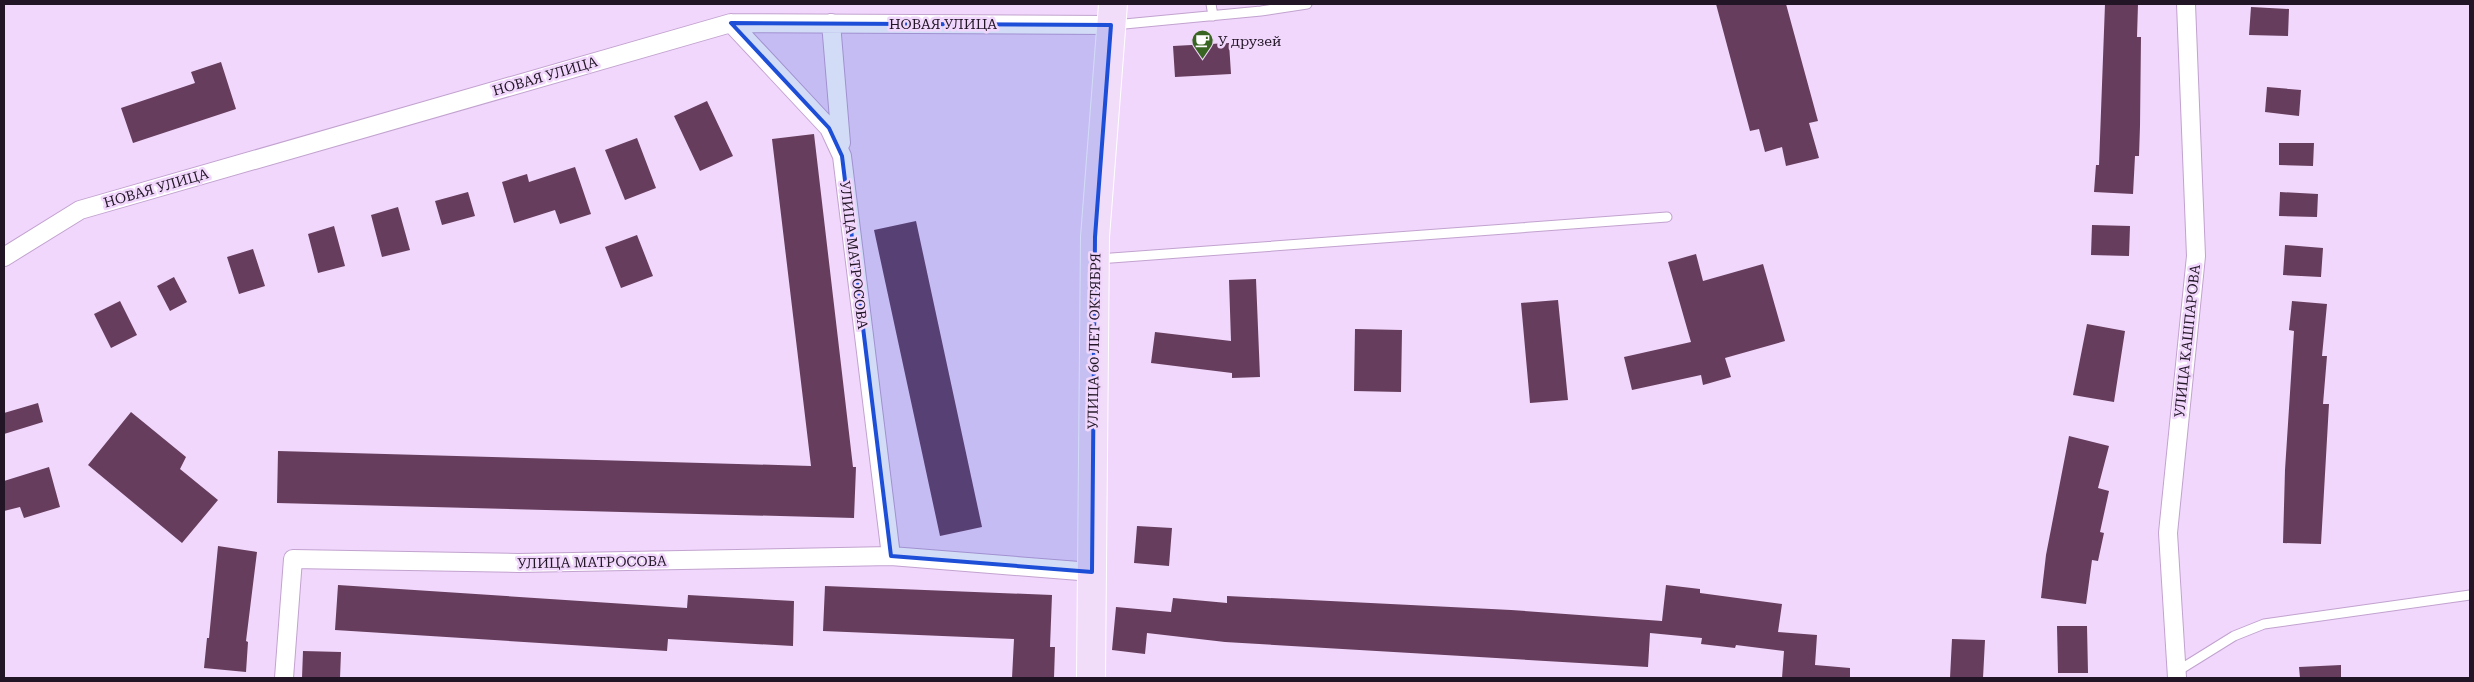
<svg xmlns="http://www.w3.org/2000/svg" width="2474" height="682" viewBox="0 0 2474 682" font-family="'Roboto Serif',serif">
<rect width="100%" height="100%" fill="#f1d7fc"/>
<path fill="#663d5c" d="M1716 4H1786L1818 121 1809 123 1819 158 1786 166 1782 147 1765 152 1759 129 1750 131Z
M2105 4H2138L2137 37H2141L2140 126 2139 156H2135L2133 194 2094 192 2096 165H2099Z
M2251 7 2289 9 2288 36 2249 35Z
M1229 43 1231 74 1175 77 1173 46Z
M221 62 236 109 133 143 121 108 195 83 191 72Z
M2267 87 2301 90 2299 116 2265 112Z
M707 101 733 156 700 171 674 116Z
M814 134 853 467H856L854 518 277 503 278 451 811 466 772 139Z
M637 138 656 188 625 200 605 150Z
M2279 143H2314L2313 166 2279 165Z
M575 167 591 214 560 224 555 210 514 223 502 182 527 174 529 182Z
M468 192 475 216 442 225 435 201Z
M2280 192 2318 194 2317 217 2279 216Z
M398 207 410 250 382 257 371 215Z
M916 221 982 527 940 536 874 230Z
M2092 225 2130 226 2129 256 2091 255Z
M334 226 345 266 318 273 308 234Z
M637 235 653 276 621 288 605 247Z
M2285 245 2323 248 2321 277 2283 275Z
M253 249 265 286 239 294 227 257Z
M1696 254 1703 281 1763 264 1785 341 1725 358 1731 377 1703 385 1701 375 1632 390 1624 357 1691 342 1668 262Z
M174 277 187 302 170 311 157 286Z
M1256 279 1260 377 1232 378V373L1151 363 1155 332 1231 341 1229 280Z
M1558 300 1568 400 1530 403 1521 303Z
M120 301 137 335 111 348 94 314Z
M2292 301 2327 304 2322 356H2327L2323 404H2329L2321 544 2283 543 2285 470 2294 331 2289 330Z
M2087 324 2125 331 2114 402 2073 395Z
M1355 329 1402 330 1401 392 1354 391Z
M38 403 43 422 4 434V413Z
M131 412 186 457 180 469 218 500 182 543 88 465Z
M2069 436 2109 446 2098 488 2109 491 2100 532 2104 533 2098 561 2092 560 2086 604 2041 598 2046 555Z
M49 467 60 507 24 518 20 507 4 511V481Z
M1137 526 1172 528 1169 566 1134 563Z
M218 546 257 552 246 641 248 642 246 672 204 668 207 638H209Z
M338 585 687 608 688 595 794 601 793 646 668 639 667 651 335 630Z
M1666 585 1700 589V593L1782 604 1778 632 1817 635 1815 665 1850 668V678H1782L1784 651 1736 645 1735 648 1701 644 1702 638 1650 633 1648 667 1225 642 1147 633 1145 654 1112 650 1116 607 1171 612 1173 598 1227 603V596L1511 610 1662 621Z
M825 586 1052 595 1050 647H1055L1054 678H1012L1014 639 823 631Z
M2057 626H2087L2088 673H2058Z
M1952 639 1985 640 1983 678H1950Z
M303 651 341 652 340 678H302Z
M2341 665V678H2300L2299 667Z"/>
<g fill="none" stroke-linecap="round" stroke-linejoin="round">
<defs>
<path id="service" d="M1211 4 1213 16
M1114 25 1261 11 1307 4
M1098 259 1667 217
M2176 672 2234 636 2264 624 2470 595"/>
<path id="minor" d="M731 23 829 128 842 156 891 556
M831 23 841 143
M4 257 80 210 731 23 1111 25
M284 678 293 559 518 563 891 556 1092 572
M2177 678 2168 533 2196 256 2186 4"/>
<path id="primary" d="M1091 678 1095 237 1113 4"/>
</defs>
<use href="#service" stroke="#c2a2cf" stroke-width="11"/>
<use href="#minor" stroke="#c2a2cf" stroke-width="20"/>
<use href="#primary" stroke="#fff" stroke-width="30"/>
<use href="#service" stroke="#fff" stroke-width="9"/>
<use href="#minor" stroke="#fff" stroke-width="18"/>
<use href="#primary" stroke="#f1ddf9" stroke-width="28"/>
</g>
<path fill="#1d4ed8" fill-opacity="0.2" stroke="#1d4ed8" stroke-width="4" stroke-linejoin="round" d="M731 23 1111 25 1095 237 1092 572 891 556 842 156 829 128Z"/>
<defs>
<symbol id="cafe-pin" viewBox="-11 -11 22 30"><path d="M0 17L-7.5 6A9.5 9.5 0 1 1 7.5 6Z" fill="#396522" stroke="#f1d7fc"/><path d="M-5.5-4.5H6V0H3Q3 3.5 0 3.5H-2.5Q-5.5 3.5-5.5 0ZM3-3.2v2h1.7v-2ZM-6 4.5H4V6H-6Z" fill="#fff"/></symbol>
</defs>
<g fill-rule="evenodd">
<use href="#cafe-pin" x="1190" y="28" width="25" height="34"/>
</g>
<g text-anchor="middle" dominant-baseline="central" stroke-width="5" stroke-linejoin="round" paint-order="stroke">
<g font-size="14" fill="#221626" stroke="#f1d7fc">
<text x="943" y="24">НОВАЯ УЛИЦА</text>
<text transform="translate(545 76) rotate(-16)">НОВАЯ УЛИЦА</text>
<text transform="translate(156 188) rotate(-16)">НОВАЯ УЛИЦА</text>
<text transform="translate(854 255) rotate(83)">УЛИЦА МАТРОСОВА</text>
<text transform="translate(1094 341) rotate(-89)">УЛИЦА 60 ЛЕТ ОКТЯБРЯ</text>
<text transform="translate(2187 341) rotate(-84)">УЛИЦА КАШПАРОВА</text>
<text transform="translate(592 562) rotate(-1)">УЛИЦА МАТРОСОВА</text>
</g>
<g font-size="14" fill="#221626" stroke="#f1d7fc" text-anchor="start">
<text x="1218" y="41">У друзей</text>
</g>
</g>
<rect width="2474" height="682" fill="none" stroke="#221626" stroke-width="10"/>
</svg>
